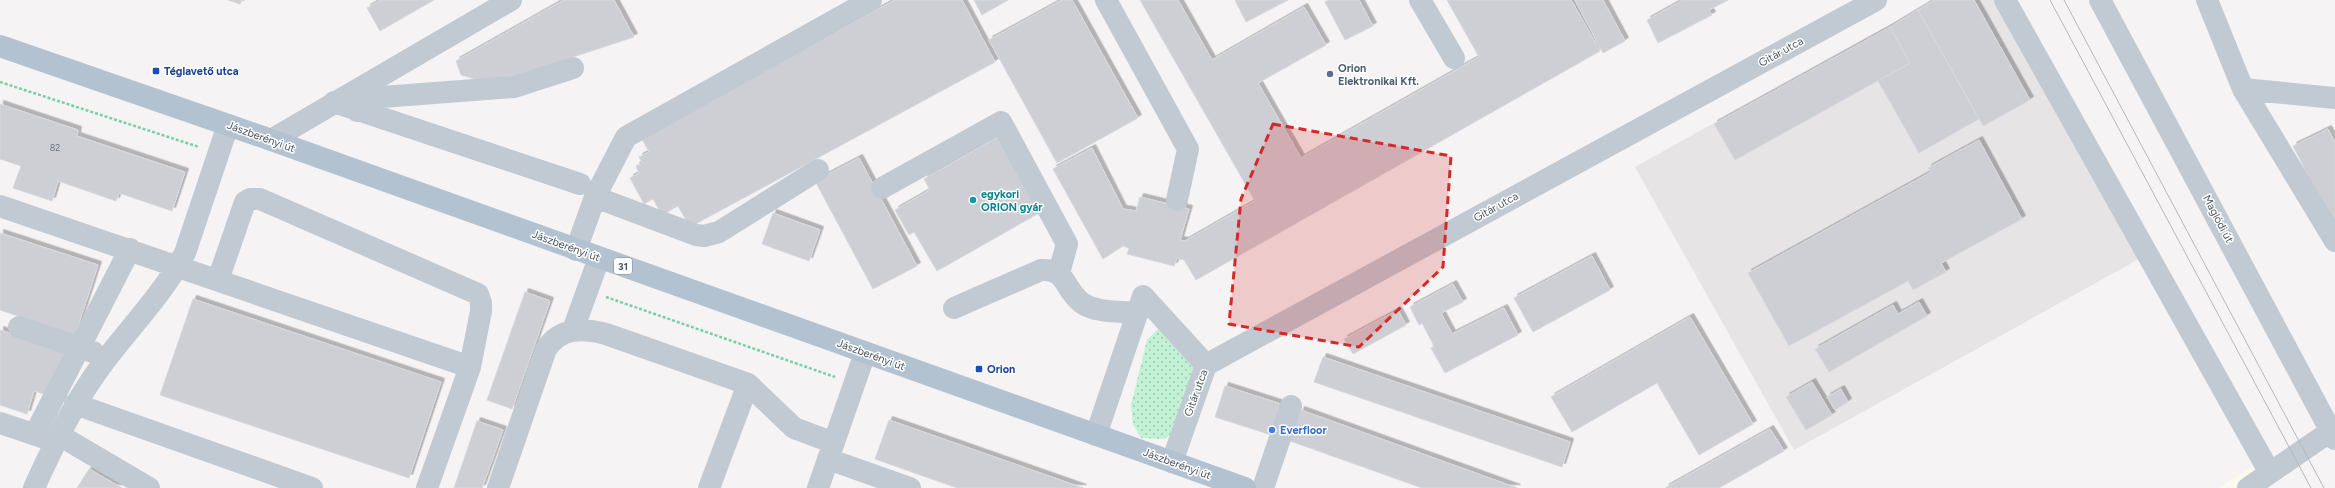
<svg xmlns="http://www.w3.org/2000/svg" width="2335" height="488" viewBox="0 0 2335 488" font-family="Figtree,sans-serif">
<defs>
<pattern id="grass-dots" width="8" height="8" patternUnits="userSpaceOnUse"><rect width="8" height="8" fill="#c3f1d5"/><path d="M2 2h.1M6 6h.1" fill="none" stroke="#a0c6b0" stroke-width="1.8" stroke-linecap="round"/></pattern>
<filter id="shadow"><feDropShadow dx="3.5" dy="-3.5" stdDeviation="0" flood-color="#0004"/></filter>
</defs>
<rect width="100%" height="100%" fill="#f5f3f3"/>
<path fill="#fdf9ef" d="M2253 466 2265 488H2219Z"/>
<path fill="#e6e4e5" d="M1935 0H1995L2139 259 1794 450 1635 167Z"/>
<path fill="url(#grass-dots)" d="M1159 328 1199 371 1177 430 1164 439 1141 438 1133 424 1131 405 1147 340Z"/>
<path fill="#cdcfd5" stroke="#d7d9de" filter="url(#shadow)" d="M228 0H242L240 4Z
M381 0H434L380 31 367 8Z
M564 0H614L634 37 491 84 461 75 456 61Z
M895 0H962L995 62 690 227 678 206 662 215 653 199 644 204 630 178 639 173 636 166 642 163 639 157 649 152 641 137Z
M974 0H1008L982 15Z
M1062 0H1072L1138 118 1057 163 989 40Z
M1140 0H1178L1212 60 1304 7 1326 45 1258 83 1301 158 1479 57 1447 0H1571L1600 51 1196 280 1184 260 1177 258 1174 266 1127 254 1129 248 1123 246 1103 259 1053 169 1092 148 1123 209 1136 211 1140 197 1189 209 1180 240 1185 241 1255 201Z
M1235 0H1288L1246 22Z
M1329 0H1359L1373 26 1345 40 1325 2Z
M1575 0H1603L1625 41 1603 53Z
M1683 0H1728L1709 10 1712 15 1658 43 1647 20Z
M1935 0H1974L2030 100 1983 126 1918 10Z
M1918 10 1979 119 1919 153 1878 81 1910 63 1890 27Z
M1890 27 1910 63 1735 160 1714 124Z
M0 104 78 130 77 136 185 172 172 211 119 193 116 201 58 181 52 201 13 188 21 166 0 159Z
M2328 129 2335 143V228L2293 146Z
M998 137 1041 212 937 271 914 232 909 235 895 210 930 190 924 179Z
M1979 140 2022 219 1941 263 1946 272 1913 290 1908 281 1789 346 1748 273 1931 172 1928 168Z
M859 158 917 266 873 289 815 181Z
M773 213 820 230 809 261 762 244Z
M0 233 98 265 75 335 0 310Z
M1592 256 1610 290 1533 332 1514 298Z
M1453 284 1463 302 1441 313 1452 334 1504 308 1518 335 1445 373 1431 348 1434 346 1422 323 1419 325 1410 307Z
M525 292 550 301 512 409 487 400Z
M193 299 441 382 409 478 160 395Z
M1919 302 1927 316 1829 372 1815 349 1893 305 1898 314Z
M1398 310 1406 325 1353 354 1344 339Z
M1690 317 1753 424 1699 455 1657 383 1572 432 1551 397Z
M0 330 65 351 50 396 34 391 27 414 0 405Z
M1323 357 1570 442 1562 467 1314 382Z
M1812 382 1832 415 1806 430 1786 397Z
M1225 386 1284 405 1274 436 1215 417Z
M1841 389 1848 402 1835 410 1827 397Z
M1301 410 1517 488H1422L1290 441Z
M889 420 1083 488H957L875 459Z
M477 421 503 430 482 488H454Z
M1770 429 1784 451 1719 488H1665Z
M89 469 122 488H77Z"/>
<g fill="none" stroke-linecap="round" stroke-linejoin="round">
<path stroke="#7ad0a6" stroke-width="2.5" stroke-dasharray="3 2" stroke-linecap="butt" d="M0 82 199 147
M606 297 835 377"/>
<path stroke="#c1cad2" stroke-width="22" d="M1106 0 1188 149 1177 200
M1420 0 1454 58
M2005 0 2270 473
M2100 0 2335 439
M2207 0 2243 89 2335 241
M2243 89 2335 98
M334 102 580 184
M357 111 382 97 514 87 573 68
M271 140 511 0
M882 188 1001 122 1067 244 1059 273
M595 197 696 235 704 236 719 232 818 170
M0 206 470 367
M576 250 595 197 626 137 871 0
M218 280 245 202 250 199H260L478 294 481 303V311L470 367 427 488
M954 308 1041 270C1067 268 1064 290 1082 303 1096 313 1121 311 1137 313
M19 327 93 352
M573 330 599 258
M75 404 312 488
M0 423 48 439
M35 434 130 249
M59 435 149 488
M1096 435 1143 296 1206 365
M828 459 910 488
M1172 462 1206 365 1876 0
M34 488C55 442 76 398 107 358 134 323 164 292 185 253L228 125
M498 488 546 349C561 327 582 328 606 334L748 384 794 428 834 443
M709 488 748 384
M818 488 865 353
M1263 488 1291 406
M2248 488 2331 431"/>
<path stroke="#b3c2d1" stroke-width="22" d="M0 46 257 135 1245 488"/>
<path stroke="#b5b8bd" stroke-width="1" d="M2050 0 2311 488
M2064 0 2324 488"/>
</g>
<path fill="#d62828" fill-opacity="0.2" stroke="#d62828" stroke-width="3" stroke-dasharray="8 5" stroke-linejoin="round" d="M1273 124 1451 156 1443 267 1359 347 1229 324 1241 199Z"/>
<g fill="#1a4fb4" stroke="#fff" stroke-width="1.5">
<rect x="152" y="67" width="8" height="8" rx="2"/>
<rect x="975" y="365" width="8" height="8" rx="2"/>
</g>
<circle fill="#5c6f8a" stroke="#fff" stroke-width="1.5" cx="1330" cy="74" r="4"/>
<circle fill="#0f9aa8" stroke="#fff" stroke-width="1.5" cx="973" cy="200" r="4"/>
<circle fill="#3f7fe0" stroke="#fff" stroke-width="1.5" cx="1272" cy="430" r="4"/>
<g text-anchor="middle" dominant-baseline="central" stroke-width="3" stroke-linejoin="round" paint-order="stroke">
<g font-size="9" fill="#6b747e">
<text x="55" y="147">82</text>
</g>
<rect fill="#fff" stroke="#808990" stroke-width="1" x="614" y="258" width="18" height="16" rx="3"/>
<g font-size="10" font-weight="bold" fill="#4a5661">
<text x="623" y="266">31</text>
</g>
<g font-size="11" fill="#4a5661" stroke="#fff">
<text transform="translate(1781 52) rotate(-29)">Gitár utca</text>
<text transform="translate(261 137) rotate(20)">Jászberényi út</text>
<text transform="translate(1496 207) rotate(-29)">Gitár utca</text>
<text transform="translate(2218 219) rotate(62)">Maglódi út</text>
<text transform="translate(566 246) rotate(20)">Jászberényi út</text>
<text transform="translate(871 355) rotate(20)">Jászberényi út</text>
<text transform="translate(1196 393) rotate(-70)">Gitár utca</text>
<text transform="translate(1177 464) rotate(20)">Jászberényi út</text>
</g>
<g font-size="11" font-weight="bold" fill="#4e5e75" stroke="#fff" text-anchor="start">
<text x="1338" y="68">Orion<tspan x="1338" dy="13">Elektronikai Kft.</tspan></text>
</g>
<g font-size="11" font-weight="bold" fill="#164399" stroke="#fff" text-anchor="start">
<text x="164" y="71">Téglavető utca</text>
<text x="987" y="369">Orion</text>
</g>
<g font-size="11" font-weight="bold" fill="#0d838f" stroke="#fff" text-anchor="start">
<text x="981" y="194">egykori<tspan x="981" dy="13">ORION gyár</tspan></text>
</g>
<g font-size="11" font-weight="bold" fill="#366cbe" stroke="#fff" text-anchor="start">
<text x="1280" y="430">Everfloor</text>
</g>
</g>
</svg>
